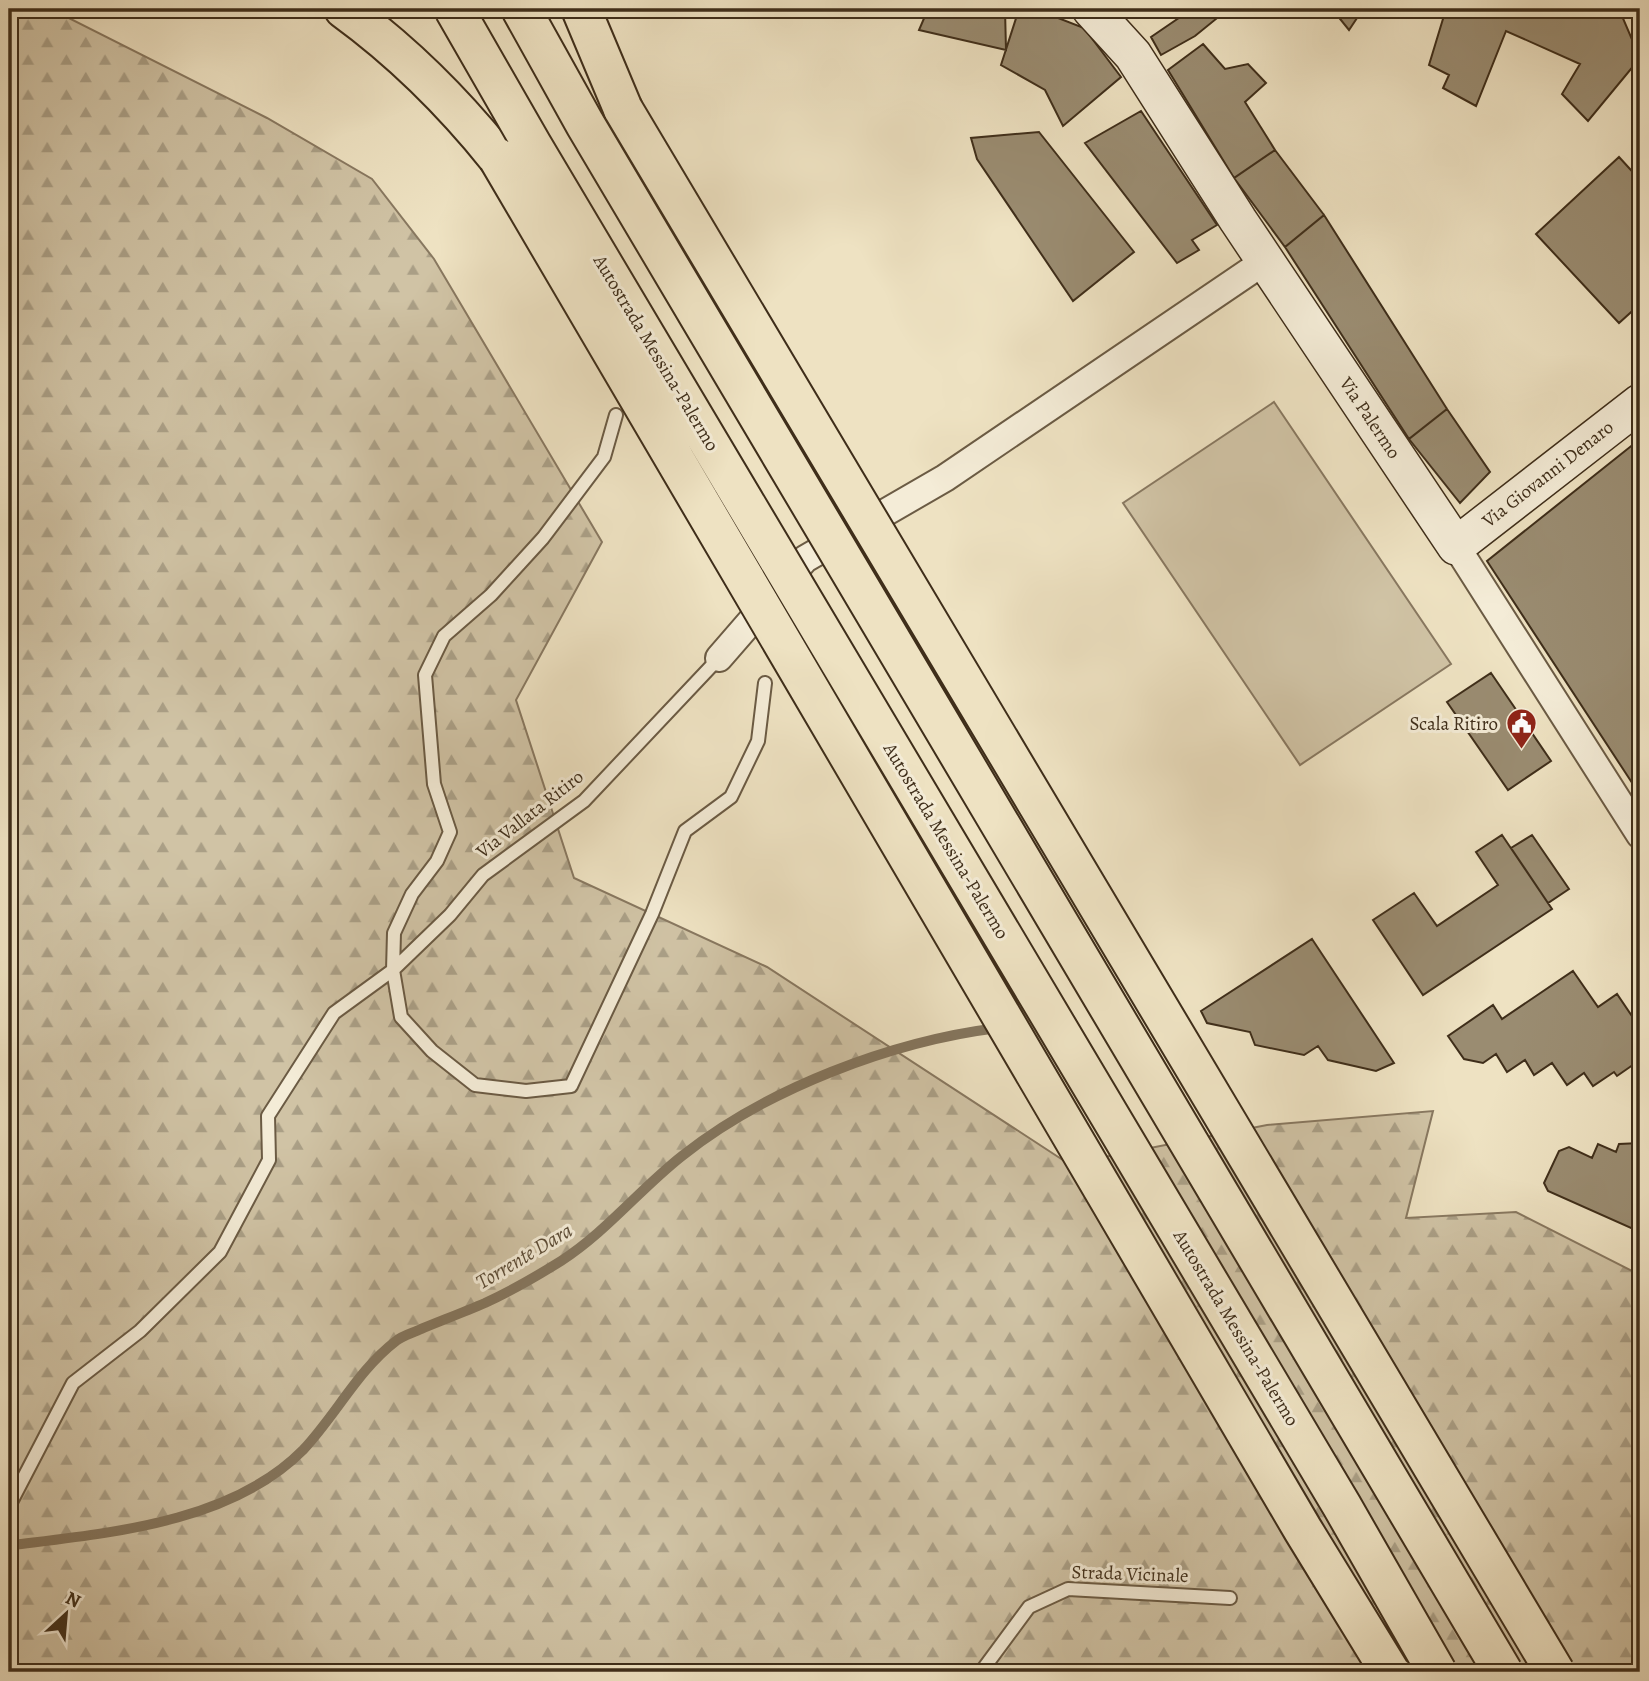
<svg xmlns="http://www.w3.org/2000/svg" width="1649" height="1681" viewBox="0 0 1649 1681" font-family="Alegreya,serif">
<defs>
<pattern id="forest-firs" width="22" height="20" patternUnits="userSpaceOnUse" patternTransform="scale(1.75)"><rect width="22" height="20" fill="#d0c3a5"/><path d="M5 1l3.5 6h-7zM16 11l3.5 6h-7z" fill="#aa9f86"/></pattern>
</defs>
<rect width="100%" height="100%" fill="#eee2c2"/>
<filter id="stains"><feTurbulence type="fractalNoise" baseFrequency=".00286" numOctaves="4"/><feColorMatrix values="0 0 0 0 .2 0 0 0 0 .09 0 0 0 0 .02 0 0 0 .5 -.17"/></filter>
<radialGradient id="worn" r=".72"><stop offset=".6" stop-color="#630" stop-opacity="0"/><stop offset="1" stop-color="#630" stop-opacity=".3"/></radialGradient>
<path fill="url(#forest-firs)" stroke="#887860" stroke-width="2" d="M9 9H51L267 118 372 179 434 259 602 542 516 700 574 878 767 967 1069 1164 1267 1125 1433 1111 1406 1218 1516 1212 1640 1275V1672H9Z"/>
<path fill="#d0c3a5" stroke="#887860" stroke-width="2" d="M1274 402 1451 664 1300 765 1123 503Z"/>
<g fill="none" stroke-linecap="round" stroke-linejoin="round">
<path stroke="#84755d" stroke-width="10" d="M13 1545C109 1533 231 1523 303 1450 336 1415 358 1370 396 1341 403 1335 413 1333 421 1329 443 1320 464 1312 485 1303 511 1291 537 1276 561 1261 606 1232 640 1189 682 1156 766 1089 892 1041 998 1028"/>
</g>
<path fill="#9a8c71" stroke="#3f2e1a" stroke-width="2" d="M928 9H1005L1006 50 919 30Z
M1019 9H1035L1084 28 1121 77 1063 126 1045 90 1001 65Z
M1192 9 1227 10 1195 36 1161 55 1151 37Z
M1332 9H1363L1349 30Z
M1446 9H1619L1640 58 1588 121 1562 94 1580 64 1506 31 1476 106 1443 88 1449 75 1429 65Z
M1203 44 1225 69 1248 64 1266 83 1245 102 1275 150 1234 178 1168 70Z
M1141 111 1217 225 1192 240 1199 250 1177 263 1085 143Z
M1039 132 1134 252 1073 301 977 159 971 138Z
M1275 150 1324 215 1285 247 1234 178Z
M1619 157 1640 180V304L1619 323 1536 234Z
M1324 215 1447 409 1409 439 1285 247Z
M1447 409 1490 472 1460 503 1409 439Z
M1640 439V795L1487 561Z
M1491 673 1551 761 1508 790 1447 702Z
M1502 835 1552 909 1423 995 1373 920 1414 893 1437 926 1498 885 1476 852Z
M1532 835 1569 889 1548 903 1511 848Z
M1312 939 1394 1063 1376 1071 1328 1060 1318 1046 1304 1055 1255 1045 1250 1032 1207 1023 1201 1011Z
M1573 971 1598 1007 1617 994 1640 1028V1054L1634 1058 1637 1062 1617 1076 1614 1072 1593 1086 1584 1073 1567 1085 1552 1063 1534 1075 1525 1060 1507 1072 1496 1054 1483 1063 1464 1059 1448 1036 1493 1005 1502 1019Z
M1640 1143V1232L1548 1191 1544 1183 1559 1151 1569 1147 1592 1158 1598 1144 1616 1152 1619 1144Z"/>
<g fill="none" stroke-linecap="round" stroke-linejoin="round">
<defs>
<path id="service" d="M616 415 604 457 543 538 491 595 444 636 425 675 434 784 450 832 437 861 412 894 394 933 393 970 401 1017 432 1051 475 1085 526 1091 571 1086 652 914 685 831 731 797 758 741 765 683
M9 1506 73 1383 140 1331 220 1252 269 1160 268 1116 334 1013 393 970 450 915 483 875 584 801 719 658
M981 1672 1029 1607 1068 1589 1230 1598"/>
<path id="minor" d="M1456 546 1640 835
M719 658 805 559 945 478 1265 261"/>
<path id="secondary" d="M1091 9 1133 55 1238 220 1456 546 1640 403"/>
<path id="motorway" d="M344 9C403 52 453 102 498 158
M581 9 623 109"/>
</defs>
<use href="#service" stroke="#6b5b44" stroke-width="16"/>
<use href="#minor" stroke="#6b5b44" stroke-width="30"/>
<use href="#secondary" stroke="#3f2e1a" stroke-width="40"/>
<use href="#motorway" stroke="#3f2e1a" stroke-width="42"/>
<use href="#service" stroke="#f4ecd7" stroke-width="12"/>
<use href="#minor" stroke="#f4ecd7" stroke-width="26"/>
<use href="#secondary" stroke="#f4ecd7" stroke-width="37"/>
<use href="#motorway" stroke="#eee2c2" stroke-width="38"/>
<defs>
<path id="motorway-bridge" d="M454 9 532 145 1342 1506 1437 1672
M521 9 585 124 1503 1672
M623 109 1555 1672
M498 158 1303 1530 1390 1672"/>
</defs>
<use href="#motorway-bridge" stroke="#3f2e1a" stroke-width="42" stroke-linecap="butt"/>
<use href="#motorway-bridge" stroke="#eee2c2" stroke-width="38"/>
</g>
<defs>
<symbol id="civic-pin" viewBox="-11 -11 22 30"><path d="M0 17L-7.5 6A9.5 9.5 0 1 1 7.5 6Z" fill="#8f2418" stroke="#f4ecd7"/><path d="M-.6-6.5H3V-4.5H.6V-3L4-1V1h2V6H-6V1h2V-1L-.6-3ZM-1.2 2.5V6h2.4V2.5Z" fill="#fff"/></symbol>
</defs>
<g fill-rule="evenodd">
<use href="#civic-pin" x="1504" y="706" width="35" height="47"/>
</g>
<g text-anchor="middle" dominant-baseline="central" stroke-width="6" stroke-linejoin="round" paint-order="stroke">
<g font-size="19" fill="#3f2e1a" stroke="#f4ecd7">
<text transform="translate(656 353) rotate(59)">Autostrada Messina-Palermo</text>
<text transform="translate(1370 418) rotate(56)">Via Palermo</text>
<text transform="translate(1548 474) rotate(-38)">Via Giovanni Denaro</text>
<text transform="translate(530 814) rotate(-38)">Via Vallata Ritiro</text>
<text transform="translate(946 841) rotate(59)">Autostrada Messina-Palermo</text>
<text transform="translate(1236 1328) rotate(59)">Autostrada Messina-Palermo</text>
<text transform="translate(1130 1574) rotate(2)">Strada Vicinale</text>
</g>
<g font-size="19" fill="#3f2e1a" stroke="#f4ecd7" text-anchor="end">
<text x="1498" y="724">Scala Ritiro</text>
</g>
<g font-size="21" font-style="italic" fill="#5c4c36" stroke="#f4ecd7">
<text transform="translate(524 1256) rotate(-31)">Torrente Dara</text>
</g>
</g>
<rect width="1649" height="1681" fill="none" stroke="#eee2c2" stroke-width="35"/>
<rect x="10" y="10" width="1628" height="1660" fill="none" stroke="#3f2e1a" stroke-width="3.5"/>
<rect x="18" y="18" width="1614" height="1646" fill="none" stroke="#3f2e1a" stroke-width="2"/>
<g transform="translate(66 1614) rotate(26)" stroke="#f4ecd7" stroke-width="5" paint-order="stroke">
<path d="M0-5L12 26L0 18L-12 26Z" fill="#3f2e1a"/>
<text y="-10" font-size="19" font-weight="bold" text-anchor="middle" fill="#3f2e1a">N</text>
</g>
<rect width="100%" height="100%" filter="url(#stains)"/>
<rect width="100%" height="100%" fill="url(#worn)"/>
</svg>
